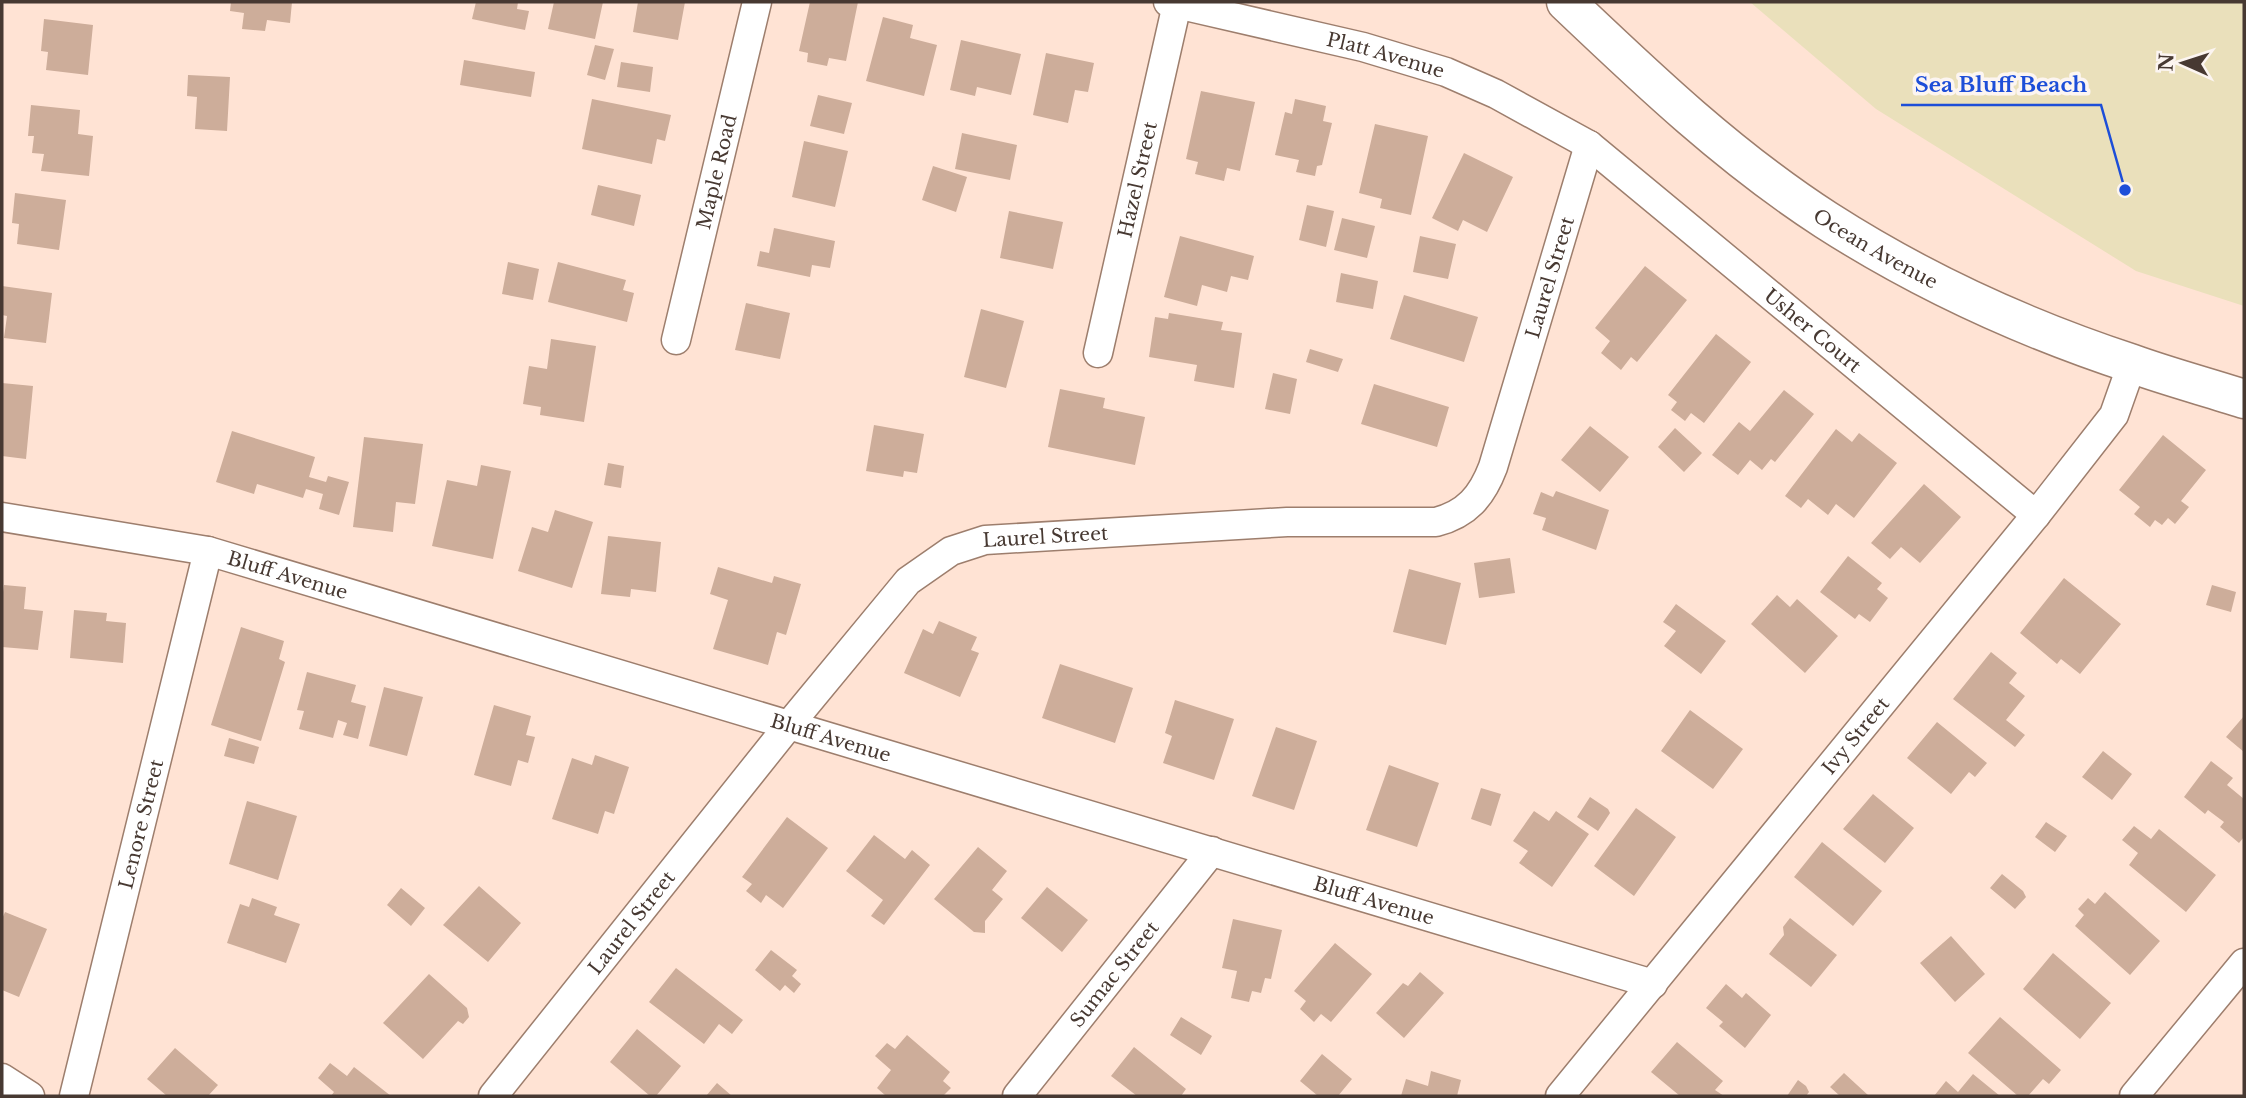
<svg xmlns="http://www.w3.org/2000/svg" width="2246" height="1098" viewBox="0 0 2246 1098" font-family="'Libre Baskerville',serif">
<rect width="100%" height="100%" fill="#ffe3d4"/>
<path fill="#eae0bb" d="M1750 2H2244V306L2136 271 1876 109Z"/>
<path fill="#cdad9a" d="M231 2H292L290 23 267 20 265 31 242 29 244 13 230 11Z
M476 2H518L517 9 529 11 525 30 472 19Z
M554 2H603L595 39 548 29Z
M638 2H685L678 40 633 32Z
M810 2H858L846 61 829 58 827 66 807 62 808 53 799 51Z
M883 17 913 25 910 38 937 45 924 96 866 81Z
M44 19 93 25 88 75 46 70 48 52 41 51Z
M961 40 1021 54 1011 95 977 87 975 96 950 90Z
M595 45 614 49 605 80 587 75Z
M1046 53 1094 63 1088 92 1075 90 1068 123 1033 115Z
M464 60 535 72 531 97 460 85Z
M621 62 653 67 650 92 617 87Z
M188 75 230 77 227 131 195 129 197 97 187 96Z
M1201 91 1255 102 1240 171 1227 168 1224 181 1195 174 1198 162 1186 159Z
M818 95 852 103 844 134 810 126Z
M592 99 671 115 665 141 657 139 652 164 582 149Z
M1295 99 1326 106 1323 121 1332 123 1322 165 1317 166 1315 176 1296 172 1299 160 1275 155 1285 112 1292 114Z
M31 105 80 110 78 134 93 136 89 176 41 171 44 154 32 153 34 136H28Z
M1375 124 1428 136 1411 215 1380 208 1382 199 1359 193Z
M962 133 1017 145 1010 180 955 169Z
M804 141 848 151 835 207 792 197Z
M1464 153 1513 177 1487 232 1463 220 1458 231 1432 218Z
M933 166 967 177 956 212 922 200Z
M598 185 641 195 634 226 591 215Z
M15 193 66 200 59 250 17 244 19 224 12 223Z
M1307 205 1334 211 1326 247 1299 240Z
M1009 211 1063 222 1053 269 1000 258Z
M1342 218 1375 226 1367 258 1334 250Z
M774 228 835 241 830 268 812 265 810 277 757 266 760 251 769 253Z
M1180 236 1254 256 1248 280 1231 276 1227 292 1202 285 1197 306 1164 297Z
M1420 236 1456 244 1448 279 1413 272Z
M508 262 539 269 533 300 502 294Z
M558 262 626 280 623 290 634 293 627 322 548 302Z
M1645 266 1687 300 1637 362 1631 357 1621 370 1601 353 1610 341 1595 328Z
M1341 273 1378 281 1373 309 1336 302Z
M2 286 52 293 46 343 4 338 7 316 2 315Z
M1404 295 1478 317 1464 362 1390 339Z
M746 303 790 313 780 359 735 350Z
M981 309 1024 321 1006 388 964 377Z
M1169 313 1223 322 1221 330 1242 333 1234 388 1194 381 1197 365 1149 357 1155 317 1168 319Z
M1716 334 1751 362 1704 423 1691 413 1685 421 1671 410 1677 402 1668 395Z
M551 339 596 346 584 422 540 415 541 407 523 404 529 366 547 369Z
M1310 349 1343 359 1338 372 1306 362Z
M1273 373 1297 379 1290 414 1265 409Z
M2 383 33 386 26 459 2 456Z
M1374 384 1449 407 1437 447 1361 424Z
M1060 389 1105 398 1103 408 1145 417 1135 465 1048 447Z
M1784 390 1814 414 1775 462 1771 459 1762 470 1750 460 1738 475 1712 455 1739 422 1750 431Z
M874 425 924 434 917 473 904 471 903 477 866 471Z
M1590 426 1629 457 1600 492 1561 460Z
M1675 428 1702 453 1684 472 1658 447Z
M1836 429 1852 442 1859 433 1897 463 1854 518 1836 504 1828 515 1808 499 1801 508 1785 496Z
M232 431 315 457 309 477 326 482 328 476 349 482 339 515 319 509 323 494 306 489 303 498 257 484 254 494 216 482Z
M2163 435 2206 470 2181 501 2189 507 2175 524 2168 518 2162 525 2155 520 2150 527 2134 514 2140 507 2119 490Z
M364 437 423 444 415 504 396 502 393 532 353 527Z
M608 463 624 466 621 488 604 485Z
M481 465 511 471 493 559 432 546 447 480 477 486Z
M1924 484 1961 517 1920 563 1901 547 1890 559 1871 543Z
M1556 491 1609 510 1596 550 1542 530 1546 518 1533 514 1541 492 1553 497Z
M555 510 593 522 572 588 518 571 532 527 548 532Z
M608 536 661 542 656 592 631 589 630 597 601 594Z
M1848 556 1882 583 1877 589 1888 598 1870 622 1859 614 1855 619 1820 592Z
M1510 558 1515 593 1479 598 1474 563Z
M718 567 772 583 774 576 801 584 786 635 777 632 768 665 713 649 728 600 710 594Z
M1409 569 1461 583 1446 645 1393 632Z
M2064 578 2121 624 2080 674 2061 659 2057 664 2020 633Z
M4 585 26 587 24 609 43 611 38 650 2 647V599Z
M2212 585 2236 592 2231 612 2206 605Z
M1777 595 1790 607 1797 599 1838 636 1805 673 1751 624Z
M1676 604 1726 641 1701 674 1664 646 1676 631 1663 622Z
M74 610 107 613 106 621 126 623 123 663 70 658Z
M939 621 977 637 971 650 979 653 960 697 904 673 923 629 933 634Z
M241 627 284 641 279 659 285 662 261 741 211 725Z
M1991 652 2017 673 2009 683 2025 696 2006 720 2025 735 2015 747 1953 699Z
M1060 664 1133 688 1115 743 1042 718Z
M307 672 356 685 351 702 366 706 358 739 343 735 347 723 338 720 333 738 299 729 304 711 297 710Z
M384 687 423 697 407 756 369 746Z
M1175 700 1234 719 1214 780 1163 763 1172 736 1165 733Z
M494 705 531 716 526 735 535 737 528 763 518 760 511 786 474 775Z
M1690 710 1743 749 1713 789 1661 751Z
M2244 716V752L2226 737Z
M1937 722 1987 763 1975 777 1969 772 1951 794 1907 758Z
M1276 727 1317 741 1294 810 1252 796Z
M229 738 259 747 254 764 224 756Z
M2103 751 2132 774 2112 800 2082 777Z
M595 755 629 767 614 814 605 811 598 834 552 819 572 758 592 765Z
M2211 761 2233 778 2227 785 2244 799V837L2239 843 2220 827 2224 822 2208 810 2205 814 2184 797Z
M1389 765 1439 783 1417 847 1366 830Z
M1481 788 1501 794 1491 826 1471 819Z
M1873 794 1914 828 1885 863 1843 829Z
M1590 797 1608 809 1610 813 1598 831 1577 817Z
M247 801 297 816 278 880 229 864Z
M1636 808 1676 837 1634 896 1594 866Z
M1534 811 1549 821 1556 811 1589 834 1552 887 1519 863 1528 851 1513 841Z
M787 817 828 848 783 908 766 895 761 903 746 891 752 884 742 877Z
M2046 822 2067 836 2055 852 2035 837Z
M2134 826 2151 839 2159 829 2216 875 2186 912 2129 865 2138 853 2122 840Z
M874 835 905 859 912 850 930 865 884 925 871 916 883 900 846 871Z
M1822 842 1882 891 1853 926 1794 877Z
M978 847 1007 871 992 890 1003 899 985 921V933L974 932 934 899Z
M2002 874 2023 891 2026 897 2015 909 1990 888Z
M479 886 521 923 488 962 443 925Z
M1047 887 1088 920 1062 952 1021 918Z
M401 888 425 908 411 926 387 905Z
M2105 892 2160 941 2130 975 2075 926 2084 915 2078 909 2088 898 2095 904Z
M252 898 277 907 274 915 300 924 286 963 227 943 240 904 249 907Z
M5 912 47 929 19 997 2 990V919Z
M1790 918 1837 955 1811 987 1769 954 1784 935 1783 927Z
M1233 919 1282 930 1271 979 1265 978 1261 993 1252 991 1249 1002 1231 998 1237 971 1222 968Z
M1951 936 1985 974 1955 1002 1920 963Z
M1335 943 1372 974 1331 1022 1321 1014 1314 1022 1300 1009 1306 1001 1294 991Z
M771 950 797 970 792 976 801 984 794 993 785 985 780 991 755 970Z
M2053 953 2111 1003 2080 1039 2023 989Z
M676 968 743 1020 732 1034 719 1024 704 1044 649 1002Z
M1420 972 1444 993 1404 1038 1376 1013 1403 983 1408 986Z
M429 974 467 1008 469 1017 463 1024 458 1021 423 1059 383 1023Z
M1726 984 1742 998 1746 993 1771 1015 1745 1048 1719 1026 1723 1022 1706 1008Z
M1181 1017 1212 1036 1201 1055 1170 1035Z
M2000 1017 2061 1070 2049 1084 2043 1079 2028 1096H2018L1968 1053Z
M637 1029 681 1066 656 1096H650L610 1062Z
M907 1035 950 1072 943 1081 951 1088 943 1096H886L877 1088 891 1070 875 1056 887 1043 895 1049Z
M1677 1042 1723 1081 1715 1090 1724 1096H1680L1651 1072Z
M1134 1047 1186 1089 1181 1096H1137L1111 1076Z
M175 1048 218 1085 208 1096H167L147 1079Z
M1322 1054 1352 1079 1338 1096H1318L1300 1081Z
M330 1063 347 1076 354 1067 391 1096H331L334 1092 318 1078Z
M1431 1071 1461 1080 1457 1096H1401L1406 1079 1428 1086Z
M1844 1073 1869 1096H1840L1830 1087Z
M1973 1074 2000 1096H1934L1946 1081 1958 1092Z
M1798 1080 1806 1086 1809 1092 1806 1096H1787Z
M717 1083 732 1096H706Z"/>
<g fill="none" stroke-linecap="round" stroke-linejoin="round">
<defs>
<g id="street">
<path id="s1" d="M1168 2 1363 47 1446 72 1496 94 1589 145 2036 515"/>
<path id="s2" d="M676 340 757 2"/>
<path id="s3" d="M1098 353 1177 4"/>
<path id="s4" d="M2 517 208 551 1653 984"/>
<path d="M2 1078 30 1096"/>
<path id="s5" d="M74 1096 208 551"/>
<path id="s6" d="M493 1096 789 725 908 581 951 551 985 540 1287 522H1436C1467 514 1482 496 1493 467L1589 145"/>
<path id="s7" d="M1017 1096 1212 851"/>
<path id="s8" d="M1560 1096 2036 515 2114 415 2132 364"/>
<path d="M2134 1096 2244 963"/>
</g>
<g id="secondary">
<path id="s9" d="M1566 2C1648 80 1730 158 1826 220 1921 281 2026 329 2133 364 2169 377 2207 387 2244 399"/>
</g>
</defs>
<use href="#street" stroke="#9d7e6d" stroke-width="31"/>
<use href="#secondary" stroke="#9d7e6d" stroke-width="41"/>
<use href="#street" stroke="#fff" stroke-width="28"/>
<use href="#secondary" stroke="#fff" stroke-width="38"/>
</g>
<g text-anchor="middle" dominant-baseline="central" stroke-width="7" stroke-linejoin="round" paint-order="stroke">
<g font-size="19" fill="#473932" stroke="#fcf5f1">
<text stroke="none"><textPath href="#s1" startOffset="224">Platt Avenue</textPath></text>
<text stroke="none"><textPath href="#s2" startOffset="173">Maple Road</textPath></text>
<text stroke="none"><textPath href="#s3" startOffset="178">Hazel Street</textPath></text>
<text stroke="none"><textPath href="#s9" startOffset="397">Ocean Avenue</textPath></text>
<text stroke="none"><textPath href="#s6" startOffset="1482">Laurel Street</textPath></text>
<text stroke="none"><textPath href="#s1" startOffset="738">Usher Court</textPath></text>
<text stroke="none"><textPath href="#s6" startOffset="810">Laurel Street</textPath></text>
<text stroke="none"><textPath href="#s4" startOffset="292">Bluff Avenue</textPath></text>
<text stroke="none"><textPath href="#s8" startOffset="466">Ivy Street</textPath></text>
<text stroke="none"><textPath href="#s4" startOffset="859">Bluff Avenue</textPath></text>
<text stroke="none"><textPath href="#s5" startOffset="280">Lenore Street</textPath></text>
<text stroke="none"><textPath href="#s4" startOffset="1426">Bluff Avenue</textPath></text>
<text stroke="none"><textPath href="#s6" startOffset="222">Laurel Street</textPath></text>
<text stroke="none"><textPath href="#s7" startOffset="156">Sumac Street</textPath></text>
</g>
</g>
<path fill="none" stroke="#1d4ed8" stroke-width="2.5" d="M2125 190L2101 105H1901"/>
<circle fill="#1d4ed8" stroke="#fcf5f1" stroke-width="2.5" cx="2125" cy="190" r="7"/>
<g font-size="21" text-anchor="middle" font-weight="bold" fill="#1d4ed8" stroke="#fcf5f1" stroke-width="7" stroke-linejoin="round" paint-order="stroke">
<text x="2001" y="92">Sea Bluff Beach</text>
</g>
<rect width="2246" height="1098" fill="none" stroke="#473932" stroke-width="7"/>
<g transform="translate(2183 63) rotate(273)" stroke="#fcf5f1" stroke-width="5" paint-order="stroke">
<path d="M0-5L12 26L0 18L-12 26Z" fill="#473932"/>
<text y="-10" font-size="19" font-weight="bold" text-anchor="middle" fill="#473932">N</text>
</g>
</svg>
